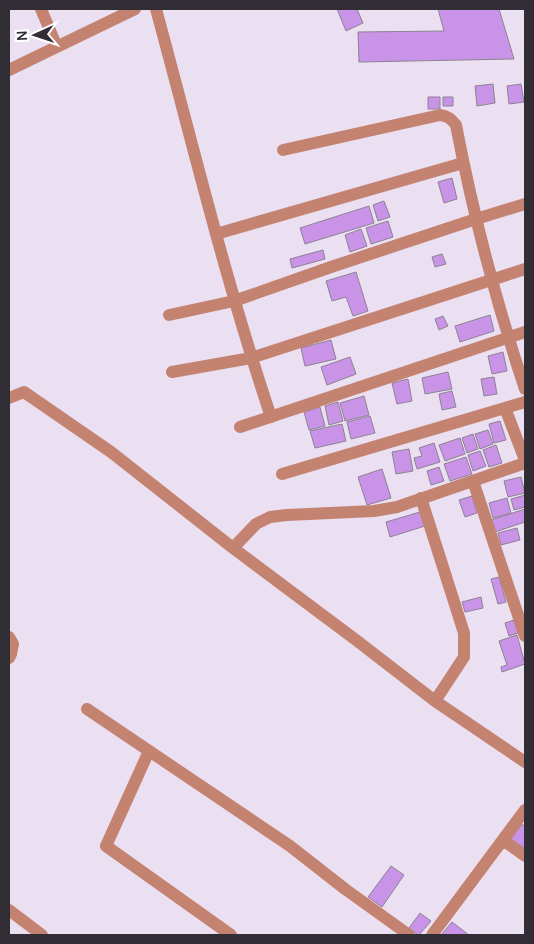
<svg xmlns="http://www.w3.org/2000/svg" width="534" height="944" viewBox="0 0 534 944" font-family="Manrope,sans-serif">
<rect width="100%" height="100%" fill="#ebe0f2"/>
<path fill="#c994e7" stroke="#8c8292" d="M337 9H357L363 23 346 31Z
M438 9H499L514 59 359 62 358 32 444 31Z
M493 84 495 103 477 106 475 86Z
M521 84 524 102 509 104 507 86Z
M428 97H440V109H428Z
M443 97H453V106H443Z
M452 178 457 199 444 203 438 182Z
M384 201 390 217 378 221 373 205Z
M369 206 374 223 305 244 300 228Z
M388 221 393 237 371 244 366 228Z
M361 229 367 246 350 252 345 235Z
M323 250 325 259 292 268 290 259Z
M442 254 446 264 435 267 432 257Z
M356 272 368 311 353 316 346 297 332 301 326 281Z
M490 315 494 331 460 342 455 326Z
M443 316 448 326 439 330 435 319Z
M331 340 336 359 305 366 301 348Z
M503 352 507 371 492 374 488 356Z
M350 357 356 374 327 385 321 367Z
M448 372 452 389 425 394 422 378Z
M494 377 497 394 484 396 481 379Z
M408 379 412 401 397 404 392 383Z
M452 391 456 407 442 410 439 394Z
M364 396 369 415 345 421 340 403Z
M338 402 343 421 329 425 325 406Z
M320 407 325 426 309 430 304 412Z
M370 416 375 433 351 439 347 422Z
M500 421 506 440 494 443 489 424Z
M342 424 346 441 315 448 310 431Z
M488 430 493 444 480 449 475 434Z
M473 434 478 449 467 453 462 438Z
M460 438 465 454 445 461 439 445Z
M434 443 440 462 417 469 414 458 422 456 419 448Z
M496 445 502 463 489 467 483 450Z
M409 449 413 471 396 474 392 452Z
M480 451 486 466 473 471 468 455Z
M466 457 472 474 450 481 444 464Z
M439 467 444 481 431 485 427 471Z
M382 469 391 498 367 505 358 477Z
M521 477 525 493 508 497 504 481Z
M525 495V507L514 510 511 499Z
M472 496 477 513 465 517 459 500Z
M507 498 511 513 493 518 489 503Z
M525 509V522L495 532 491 520Z
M420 512 425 526 390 537 386 522Z
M517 528 520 540 501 545 498 533Z
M499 577 506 602 498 604 491 579Z
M481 597 483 608 465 612 462 602Z
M514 620 518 633 509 636 505 623Z
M517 635 525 664 502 672 501 667 507 665 499 641Z
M522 824 525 827V849L511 839Z
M391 866 404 875 382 907 368 897Z
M420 913 431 921 419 935H418L409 928Z
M452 922 469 935H441Z"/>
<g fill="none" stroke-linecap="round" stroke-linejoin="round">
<path stroke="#c48371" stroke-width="12" d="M41 9 57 47
M156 9C193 145 226 283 271 417
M9 70 135 9
M283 150 440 115C448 116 451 119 456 125 473 214 496 302 525 389
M216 234 463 163
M169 315 234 301 331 267 476 219 525 204
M172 372 251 358 525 269
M9 398 24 392 111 452 233 548 356 640 435 701 525 762
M505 408 525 460
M240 427 525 332
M282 474 525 402
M473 481 525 636
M421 498 464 633V657L435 701
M233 548 256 524 270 517 287 515 374 511 397 507 525 463
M9 637 13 644 11 654 9 658
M87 709 290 846 345 889 409 935
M149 751 106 846 231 935
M503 840 525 856
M9 910 42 935
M432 935 525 810"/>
</g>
<rect width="534" height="944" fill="none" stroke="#312d34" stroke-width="20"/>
<g transform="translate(35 35) rotate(267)" stroke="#ffffff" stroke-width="4" paint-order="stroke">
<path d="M0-4L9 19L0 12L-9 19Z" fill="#312d34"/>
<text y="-8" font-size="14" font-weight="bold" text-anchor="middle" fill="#312d34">N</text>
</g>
</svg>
